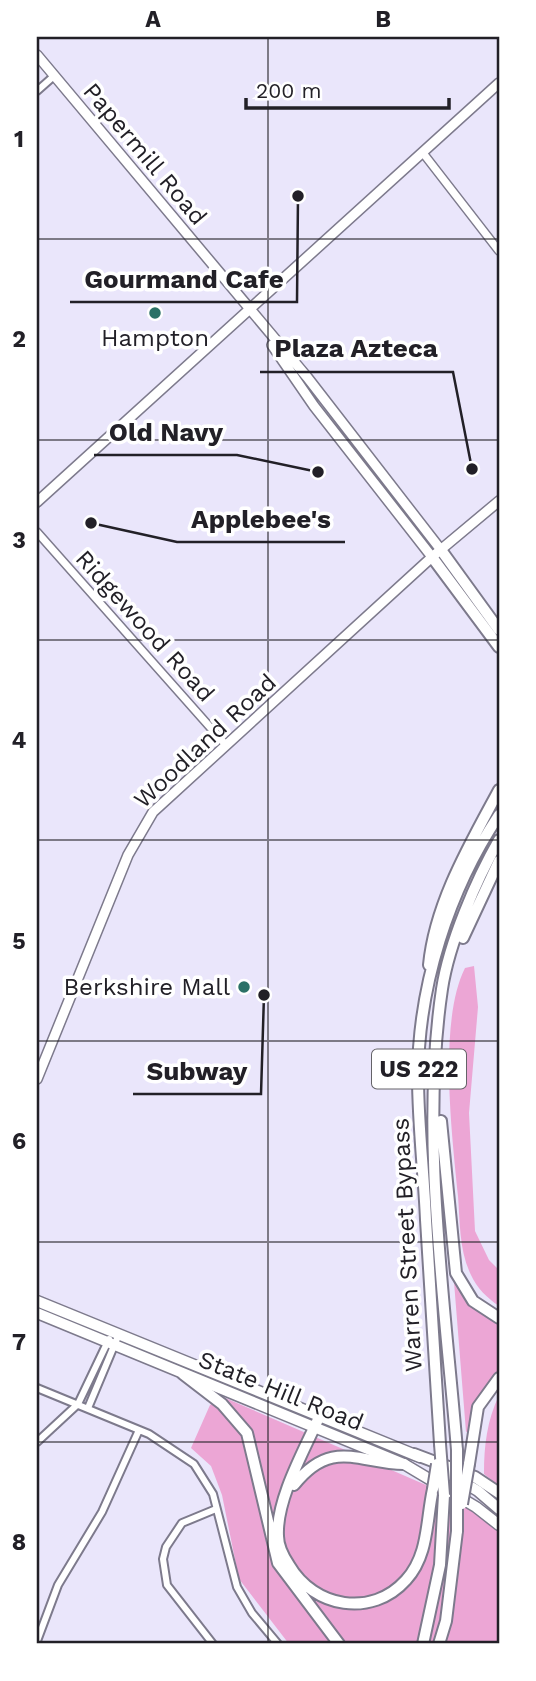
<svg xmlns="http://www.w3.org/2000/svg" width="536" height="1681" viewBox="0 0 536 1681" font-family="'Work Sans',sans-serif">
<rect width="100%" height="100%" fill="#eae6fb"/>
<path fill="#eca6d5" d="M474 966 478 1007 469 1113 475 1231 489 1260 499 1270V1306C487 1298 477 1288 471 1275 459 1251 460 1221 458 1196 452 1135 438 1022 465 968Z
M454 1282 477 1311 499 1323V1373L480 1395 469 1431 466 1432Z
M499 1395V1486L484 1474C484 1445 487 1421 499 1395Z
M223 1397 426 1485 476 1512 499 1532V1644H289L239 1579 222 1495 211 1466 191 1448 210 1405Z"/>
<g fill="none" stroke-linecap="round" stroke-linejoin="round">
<defs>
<path id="minor" d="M37 91 54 76
M37 1388 149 1434 194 1464 213 1494 237 1587 252 1613 278 1644
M88 1408 119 1334
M37 1442 78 1404 109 1339
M37 1641 58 1585 102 1512 139 1430
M213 1644 167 1585 163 1559 166 1547 182 1523 216 1509"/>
<path id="tertiary" d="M423 153 499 251
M37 532 225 744"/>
<path id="secondary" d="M37 55 307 377 441 550
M272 345 314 406 432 557
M37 502 499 83
M37 1079 128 855 153 812 432 557 499 501"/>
<path id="primary" d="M37 1301 420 1457
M37 1313 404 1464 476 1507 499 1525
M436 1466 478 1491 499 1509"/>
<path id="motorway" d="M441 550 499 630
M432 557 499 647
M463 938 499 861
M429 965C435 903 470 844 499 790
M441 1121 456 1273 473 1301 499 1318
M183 1374 222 1404 247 1433 278 1563 339 1644
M320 1415C305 1449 276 1499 278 1536 278 1547 283 1556 289 1565 314 1608 372 1618 406 1580 429 1555 426 1520 433 1489
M440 1444C435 1369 431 1295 426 1220 424 1173 418 1124 418 1077 418 986 449 890 499 815
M457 1450C445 1302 420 1136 442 989 449 943 476 880 499 840
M414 1454 475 1477 499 1493
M469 1464 478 1407 499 1378
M294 1485C332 1437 360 1464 404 1464
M423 1644 440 1565 444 1495
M439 1644 446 1621 457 1531"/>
</defs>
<use href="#minor" stroke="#7d7a8c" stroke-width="10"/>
<use href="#tertiary" stroke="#7d7a8c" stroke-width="10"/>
<use href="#secondary" stroke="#7d7a8c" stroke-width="12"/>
<use href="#primary" stroke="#7d7a8c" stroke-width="13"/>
<use href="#motorway" stroke="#7d7a8c" stroke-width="14"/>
<use href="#minor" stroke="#fff" stroke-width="6"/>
<use href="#tertiary" stroke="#fff" stroke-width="7"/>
<use href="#secondary" stroke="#fff" stroke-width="9"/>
<use href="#primary" stroke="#fff" stroke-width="10"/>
<use href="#motorway" stroke="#fff" stroke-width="10"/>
<defs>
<path id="motorway-bridge" d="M440 1444 444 1495
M457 1450V1531
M433 1489 437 1464
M462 1504 469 1464"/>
</defs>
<use href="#motorway-bridge" stroke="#7d7a8c" stroke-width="14" stroke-linecap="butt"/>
<use href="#motorway-bridge" stroke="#fff" stroke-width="10"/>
</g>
<path fill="none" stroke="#222027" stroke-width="2" stroke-opacity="0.55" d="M268 37V1644M37 239H499M37 440H499M37 640H499M37 840H499M37 1041H499M37 1242H499M37 1442H499"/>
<g fill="#2b7167" stroke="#fff" stroke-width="2.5">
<circle cx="155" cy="313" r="7"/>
<circle cx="244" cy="987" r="7"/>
</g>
<g text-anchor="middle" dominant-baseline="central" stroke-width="7" stroke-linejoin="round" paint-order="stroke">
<rect fill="#fff" stroke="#646368" stroke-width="2" x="372" y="1049.5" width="94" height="39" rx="5"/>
<g font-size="23" font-weight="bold" fill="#222027">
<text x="419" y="1069">US 222</text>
</g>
<g font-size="24" fill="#222027" stroke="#fff">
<text transform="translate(145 154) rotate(50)">Papermill Road</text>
<text transform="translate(145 626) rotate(48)">Ridgewood Road</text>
<text transform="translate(205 741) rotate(-43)">Woodland Road</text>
<text transform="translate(407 1245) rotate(-93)">Warren Street Bypass</text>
<text transform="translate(281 1391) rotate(22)">State Hill Road</text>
</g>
<g font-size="24" fill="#222027" stroke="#fff">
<text x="155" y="338">Hampton</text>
<text x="230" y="987" text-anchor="end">Berkshire Mall</text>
</g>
</g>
<path fill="none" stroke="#222027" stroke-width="2.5" d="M298 196L297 302H70M472 469L453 372H260M318 472L237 455H94M91 523L177 542H345M264 995L261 1094H133"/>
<g fill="#222027" stroke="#fff" stroke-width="2.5">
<circle cx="298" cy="196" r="7"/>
<circle cx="472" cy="469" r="7"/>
<circle cx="318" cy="472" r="7"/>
<circle cx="91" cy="523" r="7"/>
<circle cx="264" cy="995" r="7"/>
</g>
<g font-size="26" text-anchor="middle" font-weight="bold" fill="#222027" stroke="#fff" stroke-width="7" stroke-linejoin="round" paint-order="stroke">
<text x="184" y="288">Gourmand Cafe</text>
<text x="356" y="357">Plaza Azteca</text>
<text x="166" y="441">Old Navy</text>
<text x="261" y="528">Applebee's</text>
<text x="197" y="1080">Subway</text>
</g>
<rect width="536" height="1681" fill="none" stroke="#ffffff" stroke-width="77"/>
<path d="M246 98v10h203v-10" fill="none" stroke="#222027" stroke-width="3.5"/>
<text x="256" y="98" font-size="21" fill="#222027" stroke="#ffffff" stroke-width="5" paint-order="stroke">200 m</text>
<rect x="38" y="38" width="460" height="1604" fill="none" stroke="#222027" stroke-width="2.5"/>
<g font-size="23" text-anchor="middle" font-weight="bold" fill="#222027">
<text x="153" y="27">A</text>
<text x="383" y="27">B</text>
<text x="19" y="147">1</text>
<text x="19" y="347">2</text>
<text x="19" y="548">3</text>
<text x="19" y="748">4</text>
<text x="19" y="949">5</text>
<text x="19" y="1149">6</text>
<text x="19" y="1350">7</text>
<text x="19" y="1550">8</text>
</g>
</svg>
